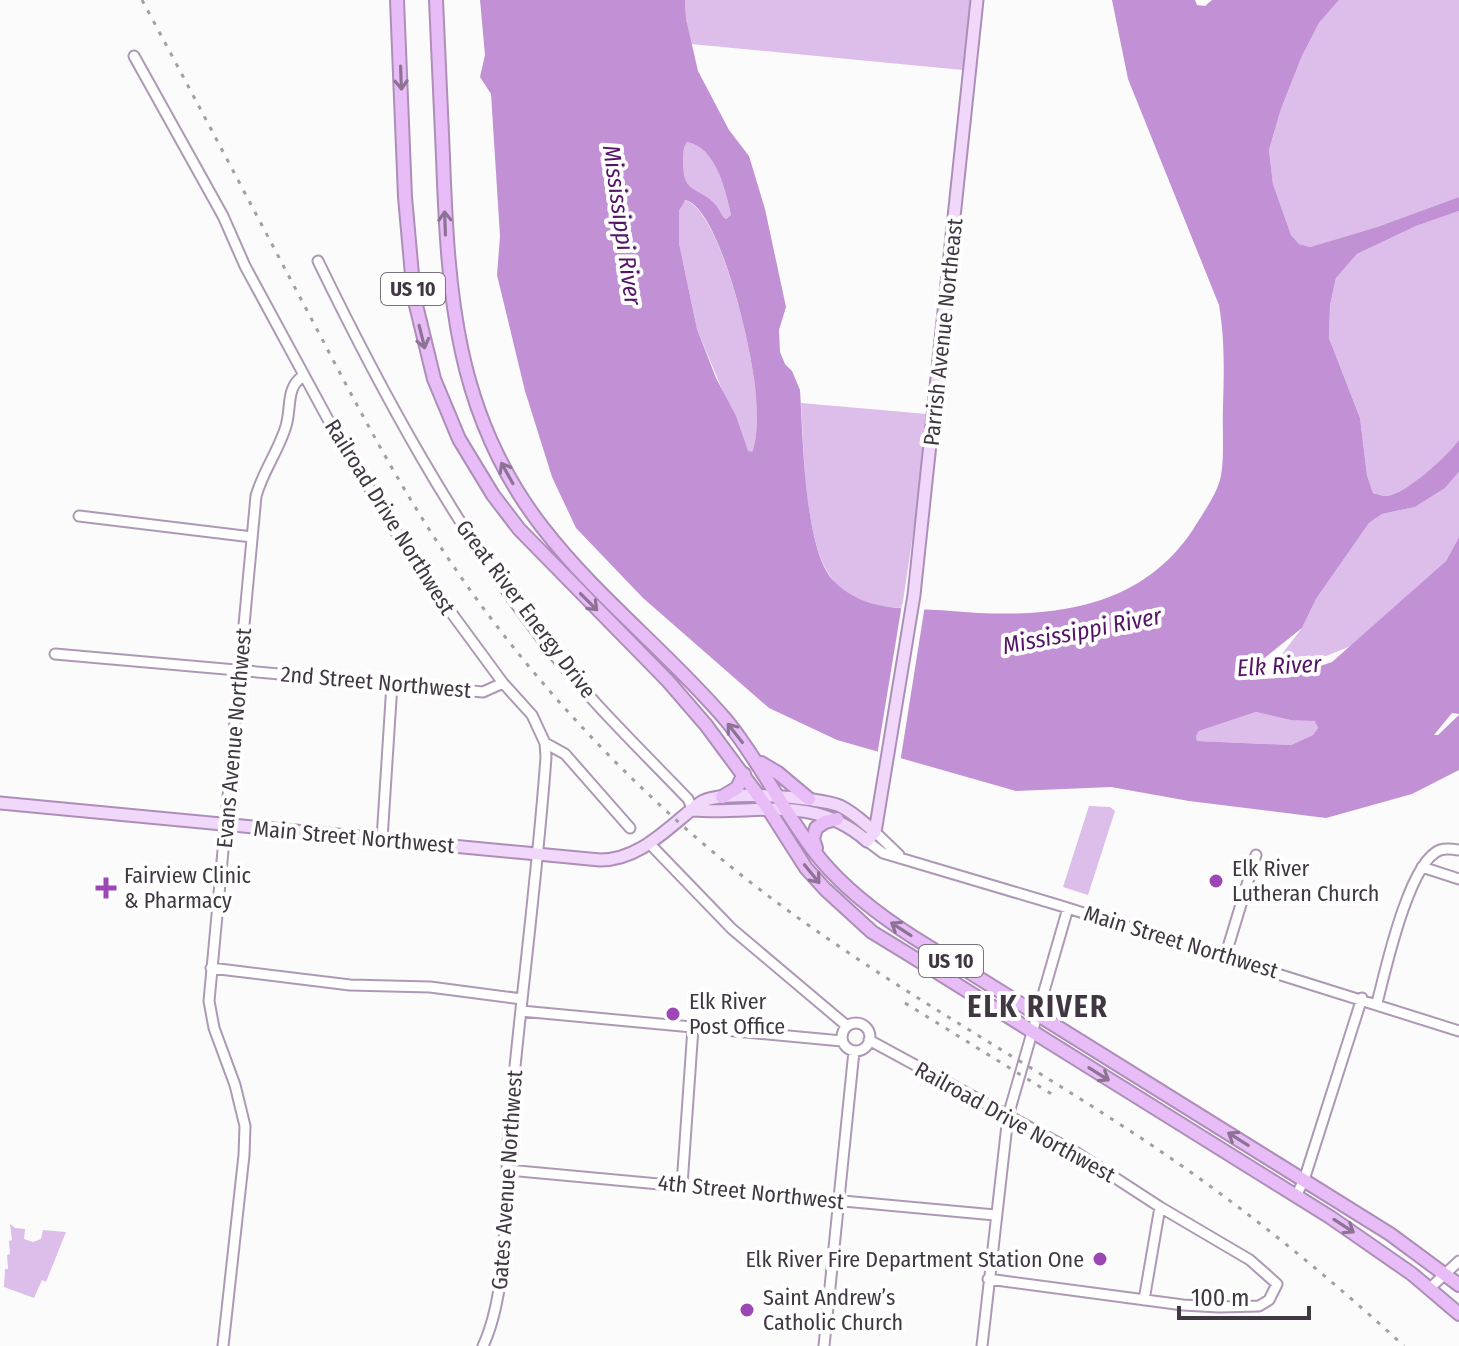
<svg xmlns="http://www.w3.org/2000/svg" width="1459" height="1346" viewBox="0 0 1459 1346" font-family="'Fira Sans Condensed',sans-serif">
<rect width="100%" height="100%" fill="#fbfbfb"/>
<path fill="#ddbde9" d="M685 0H970L963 70 691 44 686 19Z
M1339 0H1459V197L1377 227 1310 247 1299 244 1291 235 1273 184 1269 150 1281 109 1302 56 1319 23Z
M687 142C716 147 726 192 731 215L726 219C720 214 720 209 715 204 699 186 682 195 682 160 683 153 683 149 687 142Z
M684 200C721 207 755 362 756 398 757 414 758 438 752 452H748L697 329 679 243V211Z
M1459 211V440C1447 457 1407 494 1386 496 1382 496 1378 494 1373 493L1367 475 1360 418 1329 338 1330 305 1336 278 1357 254 1416 226Z
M801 403 927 414 917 507 902 608C876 607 847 600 831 577 804 541 804 449 801 403Z
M1459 472V537L1446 561 1351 646 1321 658 1295 664 1282 660V654L1302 628 1316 599 1369 523 1382 514 1415 507 1445 488Z
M1256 712 1290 720 1304 719 1316 721 1318 728 1313 735 1291 745 1197 741 1196 736 1199 731Z
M1089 806 1110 807 1115 811 1088 895 1063 887Z
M10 1224 15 1228 25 1229 24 1239 33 1242 41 1239 43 1230 66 1232 46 1282 42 1280 34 1298 4 1287 5 1269H8L7 1255 10 1254 9 1241 12 1240Z"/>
<path fill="#c290d4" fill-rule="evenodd" d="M480 0H685L686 19 698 71 729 130 749 156 765 209 786 307 779 330 780 352 785 364 792 371 800 390C803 435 804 547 832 579 863 614 909 607 951 611 1043 619 1139 613 1194 528 1203 513 1215 497 1220 480 1225 460 1222 428 1223 407 1224 371 1225 341 1219 305L1128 79 1112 0H1195L1197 5 1205 6 1212 0H1339L1319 23 1302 56 1281 109 1269 150 1273 184 1291 235 1299 244 1310 247 1377 227 1459 197V211L1416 226 1357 254 1336 278 1330 305 1329 338 1360 418 1367 475 1373 493C1378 494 1382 496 1386 496 1407 494 1447 456 1459 440V472L1445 488 1415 507 1382 514 1369 523 1316 599 1302 628 1243 675 1251 680 1288 677 1332 662 1446 561 1459 537V714L1452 713 1434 735H1438L1459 715V770L1412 794 1326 818 1189 801 1111 787 1016 791 837 740 769 708 643 598 576 528 552 477 525 391 497 275 500 236 491 94 480 77 485 55ZM687 142C716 147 726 192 731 215L726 219C720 214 720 209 715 204 699 186 682 195 683 161 683 153 683 149 687 142ZM685 200C721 207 755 362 756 398 757 414 758 438 752 452L748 451 736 416 716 378 697 329 679 243V211ZM1256 712 1290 720 1315 721 1318 728 1313 735 1291 745 1197 741 1196 736 1199 731Z"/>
<path fill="#fbfbfb" d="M902 604 925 605 900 763 877 756Z"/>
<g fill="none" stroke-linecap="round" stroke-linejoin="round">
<defs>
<path id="minor" d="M134 56 223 216 245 266 331 425 414 562 503 683 532 715 545 743 565 754 630 828
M318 261C383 395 454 525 544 642 588 699 639 748 688 799L693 810
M79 516 252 537
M55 654 483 692 503 683
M875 832 899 855
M382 839 392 684
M867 841 883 853 1058 905 1459 1031
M649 843 732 929 847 1026
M1422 867 1459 879
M1225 957 1256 855
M211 968 350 985 430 987 522 999
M1377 1003C1385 972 1409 861 1440 850 1446 848 1453 849 1459 850
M521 1011 842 1041
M842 1037a14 14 0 1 1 28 0a14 14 0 1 1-28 0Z
M869 1040 1077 1153 1160 1207 1250 1260 1277 1284 1269 1300 1259 1306 1219 1307 1183 1305 988 1279
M507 1170 995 1215
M682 1185 693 1028
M1296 1196 1304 1180 1362 998
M1430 1288 1459 1261
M1144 1300 1160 1207
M223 1346 244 1155 245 1126 235 1085 214 1028 209 1001 256 496C263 471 279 450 286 426 292 406 285 388 304 375
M483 1346C510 1288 504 1193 509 1129 520 1004 537 881 546 757L545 743
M824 1346 854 1051
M982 1346 1008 1116 1068 908"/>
<path id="major" d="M0 803 600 860C641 860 669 826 700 803 719 789 817 797 840 806 853 812 864 823 875 832
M693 810C758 815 812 793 867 841L875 832 914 595 977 0"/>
<path id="highway" d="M397 0 405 197 414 297 434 379 459 439 493 495 519 529 668 681 706 725 769 810 806 868 825 889 872 932 908 954 1330 1217 1412 1274 1459 1314
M436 0C438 52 441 105 443 157 448 294 455 415 543 528 597 598 669 653 726 720 762 764 785 816 821 860 847 891 879 915 913 937L1390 1234 1459 1285
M761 763 778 773 809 799
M722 797 737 788 744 774
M816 848 813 839 816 828 825 822 837 819"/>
</defs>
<use href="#minor" stroke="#ae99b5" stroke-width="13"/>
<use href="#major" stroke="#ad8eb8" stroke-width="15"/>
<use href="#highway" stroke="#ad8eb8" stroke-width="16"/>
<use href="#minor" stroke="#fff" stroke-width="9"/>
<use href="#major" stroke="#f1d7fa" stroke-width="11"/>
<use href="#highway" stroke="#e8bdf7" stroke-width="12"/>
<path stroke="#a29ea3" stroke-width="3" stroke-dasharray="4 8" stroke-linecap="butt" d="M142 0C196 100 249 201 302 301 349 390 395 481 452 564 526 673 618 773 719 857 843 960 986 1037 1121 1125 1222 1190 1316 1265 1404 1346
M905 1003 1058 1098"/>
</g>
<defs><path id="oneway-shaft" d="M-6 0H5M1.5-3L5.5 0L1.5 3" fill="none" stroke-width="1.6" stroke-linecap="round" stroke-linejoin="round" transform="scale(2)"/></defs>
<g stroke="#8c7394">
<use href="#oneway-shaft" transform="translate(401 78) rotate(88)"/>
<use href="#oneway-shaft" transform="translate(445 223) rotate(-92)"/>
<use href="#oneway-shaft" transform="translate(422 337) rotate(76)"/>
<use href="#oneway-shaft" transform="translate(507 473) rotate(-119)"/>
<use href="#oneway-shaft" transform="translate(589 602) rotate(45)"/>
<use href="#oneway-shaft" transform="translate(735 733) rotate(-128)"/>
<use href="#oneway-shaft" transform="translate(812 874) rotate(51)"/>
<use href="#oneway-shaft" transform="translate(901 929) rotate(-147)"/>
<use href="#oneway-shaft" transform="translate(1099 1074) rotate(32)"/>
<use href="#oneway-shaft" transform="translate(1238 1139) rotate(-148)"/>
<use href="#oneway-shaft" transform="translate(1344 1226) rotate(33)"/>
</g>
<g fill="#9b47b6" stroke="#fff" stroke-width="3">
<circle cx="1216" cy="881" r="8"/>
<path d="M102 876h8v8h8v8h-8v8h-8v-8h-8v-8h8z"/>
<circle cx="673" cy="1014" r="8"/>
<circle cx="1100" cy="1259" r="8"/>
<circle cx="747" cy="1310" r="8"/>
</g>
<g text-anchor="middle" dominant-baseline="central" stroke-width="8" stroke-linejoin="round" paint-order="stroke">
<g fill="#fff" stroke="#79737b" stroke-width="2">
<rect x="381" y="273" width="64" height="32" rx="6"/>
<rect x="919" y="945" width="64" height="32" rx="6"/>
</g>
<g font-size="20" font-weight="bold" fill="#403743">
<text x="413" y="289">US 10</text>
<text x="951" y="961">US 10</text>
</g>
<g font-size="22" fill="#403743" stroke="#fff">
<text transform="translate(943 332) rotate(-84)">Parrish Avenue Northeast</text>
<text transform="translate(390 517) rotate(58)">Railroad Drive Northwest</text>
<text transform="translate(526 609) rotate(53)">Great River Energy Drive</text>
<text transform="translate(376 682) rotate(5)">2nd Street Northwest</text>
<text transform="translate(234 738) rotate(-85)">Evans Avenue Northwest</text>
<text transform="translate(354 837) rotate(5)">Main Street Northwest</text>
<text transform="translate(1181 942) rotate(17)">Main Street Northwest</text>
<text transform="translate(1015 1122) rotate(29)">Railroad Drive Northwest</text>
<text transform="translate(507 1180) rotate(-86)">Gates Avenue Northwest</text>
<text transform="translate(751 1192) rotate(6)">4th Street Northwest</text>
</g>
<g font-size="22" fill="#403743" stroke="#fff" text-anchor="start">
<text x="1232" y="868">Elk River<tspan x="1232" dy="25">Lutheran Church</tspan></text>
<text x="124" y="875">Fairview Clinic<tspan x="124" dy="25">&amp; Pharmacy</tspan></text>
<text x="689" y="1001">Elk River<tspan x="689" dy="25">Post Office</tspan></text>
<text x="1084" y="1259" text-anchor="end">Elk River Fire Department Station One</text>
<text x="763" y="1297">Saint Andrew’s<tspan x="763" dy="25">Catholic Church</tspan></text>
</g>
<g font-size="24" font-style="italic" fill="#541566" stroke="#fff">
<text transform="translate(622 225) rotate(82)">Mississippi River</text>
<text transform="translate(1082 631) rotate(-11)">Mississippi River</text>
<text transform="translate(1279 666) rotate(-3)">Elk River</text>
</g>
<g font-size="30" font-weight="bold" letter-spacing="2" fill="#403743" stroke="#fff">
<text x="1038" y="1007">ELK RIVER</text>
</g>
</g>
<path d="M1179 1306v12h130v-12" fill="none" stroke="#403743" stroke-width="4"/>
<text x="1191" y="1306" font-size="24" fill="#403743" stroke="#ffffff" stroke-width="6" paint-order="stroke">100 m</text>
</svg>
